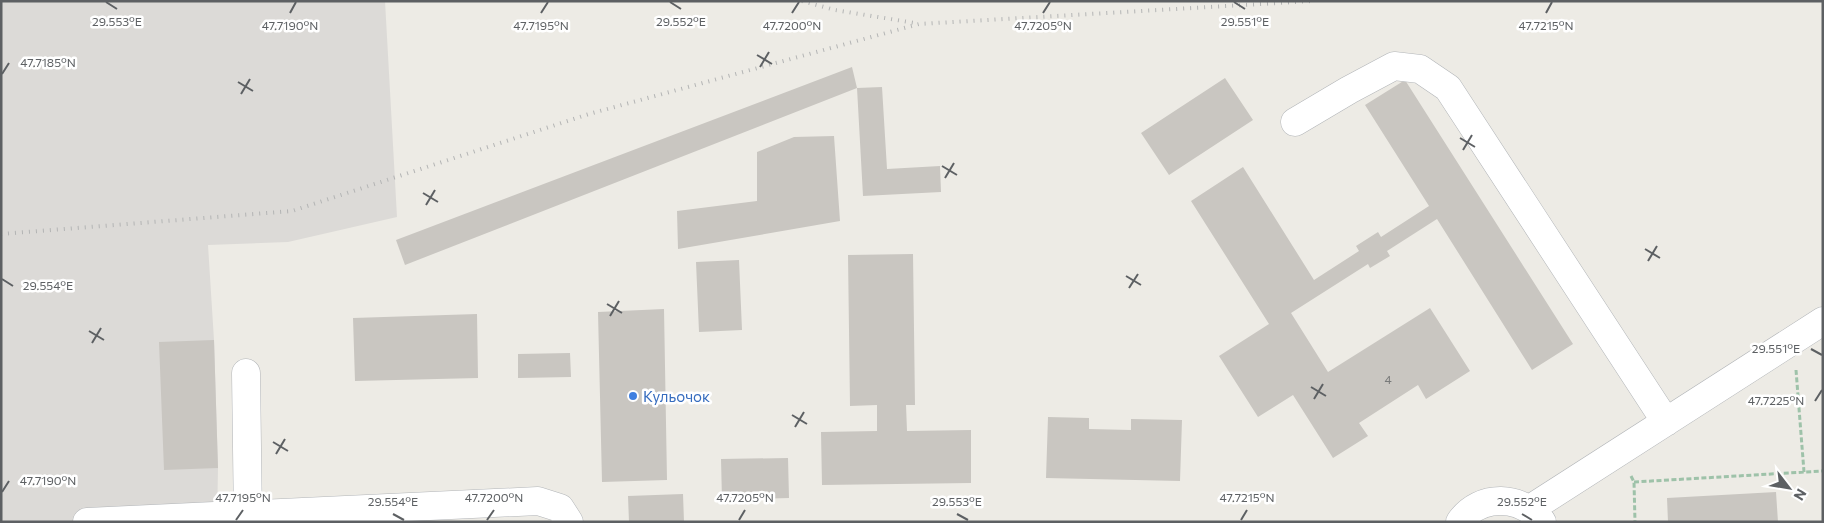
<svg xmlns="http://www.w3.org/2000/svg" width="1824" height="523" viewBox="0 0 1824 523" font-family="Commissioner,sans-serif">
<rect width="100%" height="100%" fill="#edebe5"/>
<path fill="#dcdad7" d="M1 1H385L397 217 288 242 208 245 214 340 218 468 217 522H1Z"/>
<path fill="#c9c6c1" d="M852 67 857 88 405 265 396 240Z
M1225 78 1253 120 1169 175 1141 133Z
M1405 80 1573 344 1532 370 1437 219 1387 251 1390 256 1370 268 1368 264 1291 313 1328 372 1430 308 1470 371 1426 399 1418 385 1359 423 1368 436 1333 458 1293 395 1258 417 1219 356 1269 324 1191 201 1243 167 1314 280 1359 251 1356 246 1378 232 1381 237 1429 206 1365 105Z
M882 87 887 169 940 166 941 192 863 196 857 88Z
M834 136 840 221 678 249 677 211 757 201V152L794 137Z
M913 254 915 405H906L907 431 971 430V483L822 485 821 432 877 431V405L850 406 848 255Z
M739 260 742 330 699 332 696 262Z
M664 309 667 480 602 482 598 312Z
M477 314 478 378 355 381 353 318Z
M214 340 218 468 164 470 159 342Z
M570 353 571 377 518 378V354Z
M1048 417 1089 418V429L1131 430V419L1182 420 1180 481 1046 478Z
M788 458 789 498 722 500 721 459Z
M1776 492 1778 522H1668L1667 498Z
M683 494 684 522H629L628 496Z"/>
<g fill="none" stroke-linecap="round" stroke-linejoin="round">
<defs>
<path id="minor" d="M1295 122 1349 90 1394 66 1420 69 1448 88 1666 422
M246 373 248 522
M1530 509 1823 321
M87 522 538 501 560 508 569 522
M1460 522C1480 493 1522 495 1542 522"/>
</defs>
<use href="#minor" stroke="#b2b5b8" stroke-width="29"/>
<path stroke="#9ec2a9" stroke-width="3" stroke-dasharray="5 2.5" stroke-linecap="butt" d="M1796 370 1804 472
M1631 476 1634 482 1635 522
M1634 482 1823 471"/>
<use href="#minor" stroke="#fff" stroke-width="28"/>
<path stroke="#b3b4b4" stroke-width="4" stroke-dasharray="1 6" stroke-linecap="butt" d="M802 1 835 10 915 23
M1 234 292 211 589 114 919 24 1312 1"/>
</g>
<path fill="none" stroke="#5d6063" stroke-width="2" d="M106 2 117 9M670 2 681 9M1234 2 1245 9M290 13 296 2M541 13 548 2M792 13 799 2M1043 13 1050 2M1546 13 1552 2M757 55 772 64M760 67 769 52M2 74 9 63M238 82 253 91M241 94 250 79M1460 138 1475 147M1463 150 1472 135M942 166 957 175M945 178 954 163M423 193 438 202M426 205 435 190M1645 249 1660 258M1648 261 1657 246M1126 276 1141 285M2 279 13 286M1129 288 1138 274M607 304 622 313M610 316 619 301M89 331 104 340M92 343 101 328M1811 349 1822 355M1311 387 1326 396M1314 399 1323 384M1815 401 1822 390M792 415 807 424M795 427 804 412M273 442 288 451M276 454 285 439M2 492 9 481M393 514 404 520M957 514 968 520M1522 514 1532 520M236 520 243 510M487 520 494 510M739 520 745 510M1241 520 1247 510"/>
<circle fill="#3f7fe0" stroke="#fff" stroke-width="2" cx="633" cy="396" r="5"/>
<g text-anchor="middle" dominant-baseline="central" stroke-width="5" stroke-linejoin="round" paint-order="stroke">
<g font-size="12" fill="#787a7a">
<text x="1388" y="379">4</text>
</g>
<g font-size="15" fill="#366cbe" stroke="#fff" text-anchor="start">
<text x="643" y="396">Кульочок</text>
</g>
</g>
<g font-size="12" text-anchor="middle" fill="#5d6063" stroke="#fff" stroke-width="5" stroke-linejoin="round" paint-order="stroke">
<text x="117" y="26">29.553°E</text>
<text x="681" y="26">29.552°E</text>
<text x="1245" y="26">29.551°E</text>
<text x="290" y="30">47.7190°N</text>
<text x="541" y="30">47.7195°N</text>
<text x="792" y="30">47.7200°N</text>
<text x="1043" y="30">47.7205°N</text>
<text x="1546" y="30">47.7215°N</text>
<text x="48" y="67">47.7185°N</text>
<text x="48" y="290">29.554°E</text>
<text x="1776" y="353">29.551°E</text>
<text x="1776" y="405">47.7225°N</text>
<text x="48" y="485">47.7190°N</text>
<text x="243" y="502">47.7195°N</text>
<text x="494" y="502">47.7200°N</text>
<text x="745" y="502">47.7205°N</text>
<text x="1247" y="502">47.7215°N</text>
<text x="393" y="506">29.554°E</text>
<text x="957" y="506">29.553°E</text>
<text x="1522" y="506">29.552°E</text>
</g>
<rect width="1824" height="523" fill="none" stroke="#5d6063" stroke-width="5"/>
<g transform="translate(1789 488) rotate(121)" stroke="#ffffff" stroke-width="4" paint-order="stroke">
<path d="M0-4L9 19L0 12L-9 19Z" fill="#5d6063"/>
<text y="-8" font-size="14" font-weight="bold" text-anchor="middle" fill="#5d6063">N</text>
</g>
</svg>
